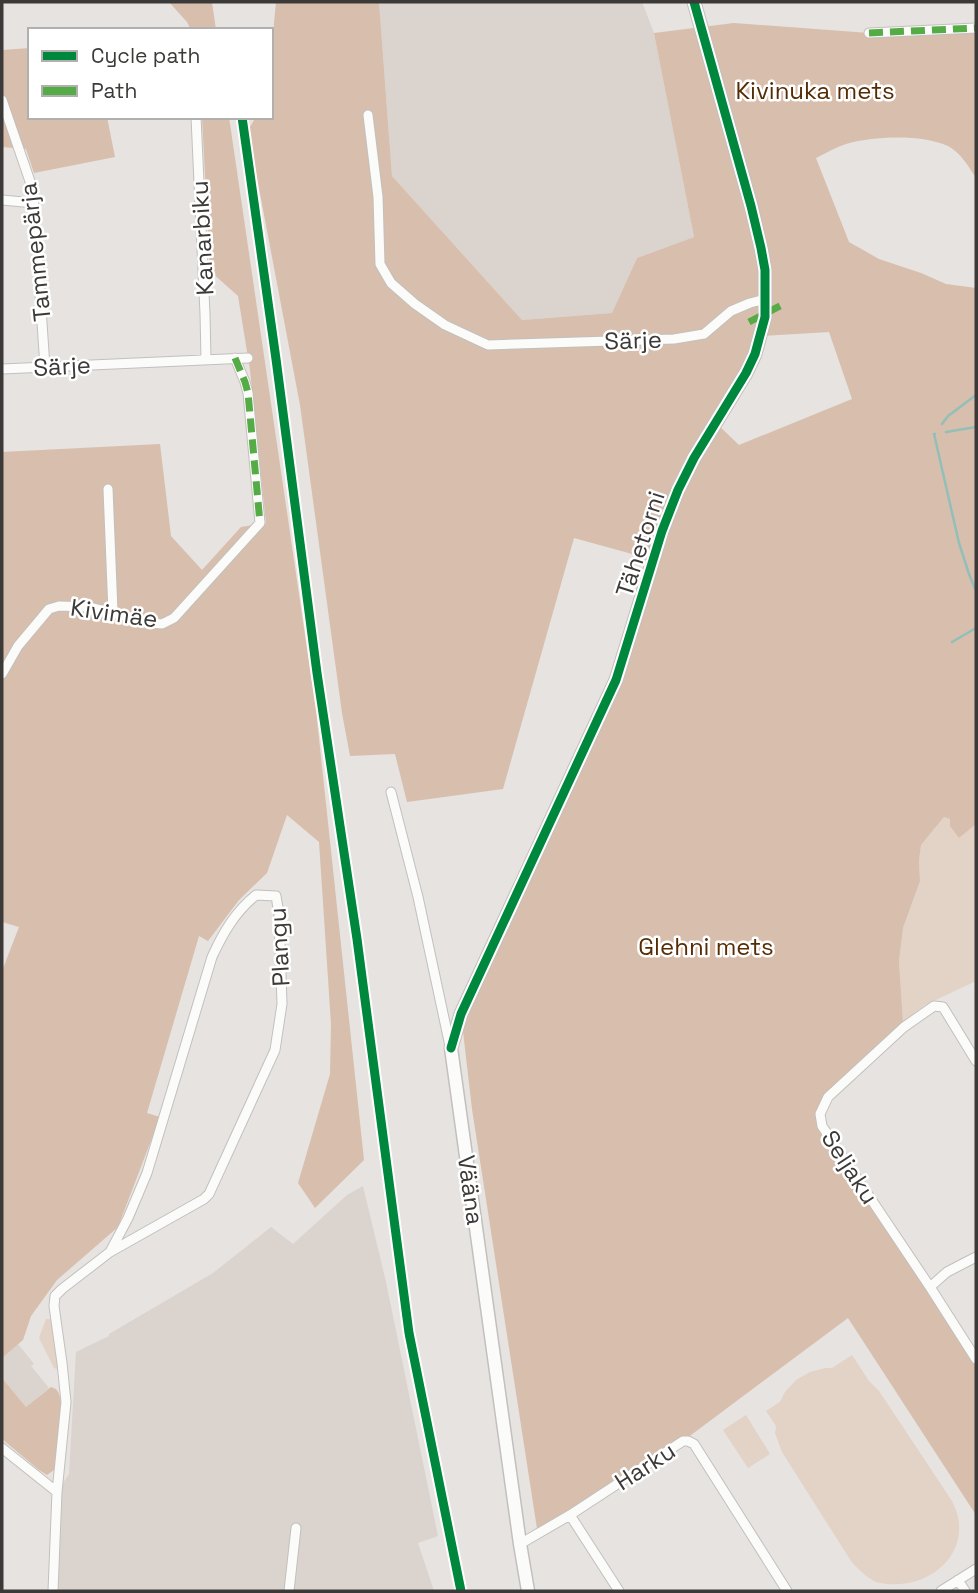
<svg xmlns="http://www.w3.org/2000/svg" width="978" height="1593" viewBox="0 0 978 1593" font-family="'Space Grotesk',sans-serif">
<rect width="100%" height="100%" fill="#e6e3e0"/>
<path fill="#dbd3cd" d="M379 2H642L654 33 694 237 637 258 612 313 522 320 392 176Z
M363 1186 386 1282 438 1536 418 1543 434 1591H53L57 1492 69 1474 76 1352 109 1336V1334L213 1273 271 1227 293 1244 347 1195Z
M18 1344 34 1364 31 1366 49 1388 26 1407 2 1378V1358Z"/>
<path fill="#e3d2c6" d="M944 817 950 819 959 838 976 824V981L925 1005 903 1022 899 961 903 928 920 881 919 861 921 845Z
M46 1319H52L59 1367 57 1369 54 1368 39 1338Z
M852 1355 869 1381 879 1391 952 1501C954 1506 957 1512 958 1517 967 1563 919 1593 876 1582 866 1577 858 1569 851 1561L782 1452 775 1433 776 1426 766 1411 780 1402 785 1392 796 1380 810 1372 825 1368H832Z
M746 1415 770 1454 748 1468 723 1430Z"/>
<path fill="#d8beac" fill-rule="evenodd" d="M169 2H212L216 30H191L187 22Z
M276 2H379L392 176 522 320 612 313 637 258 694 237 654 33 734 23 869 33 976 28V178C969 167 960 152 948 146 923 134 872 136 846 144 836 147 826 153 816 158L849 242 879 259 921 273 946 284 976 288V824L959 838 950 826V819L944 817 921 845 919 861 920 881 903 928 899 961 903 1022 828 1097 822 1126 976 1359V1515L848 1318 683 1441 538 1535 472 1109 461 1014 616 680 654 560 574 538 503 789 407 802 395 754 350 756 342 713 300 405 248 130 256 117H271L274 23ZM829 332 852 399 739 445 716 423 761 336Z
M30 48V117H107L115 157 34 173 26 149 2 147V50Z
M202 117H229L316 710 364 1160 315 1208 298 1183 330 1074 331 1024 319 842 287 815 267 873 239 900 208 941 199 936 147 1113 160 1117 118 1227 57 1280 31 1316 23 1340 2 1358V971L19 927 2 922V452L160 444 171 536 202 570 241 527 266 523 250 370 238 296 210 271Z
M2 1378 26 1407 51 1387C59 1389 59 1394 61 1402L57 1468 47 1475 39 1470 2 1439Z"/>
<g fill="none" stroke-linecap="round" stroke-linejoin="round">
<path stroke="#93bfb9" stroke-width="2.5" d="M942 424 948 416 976 395
M946 432 976 427
M935 434H934L959 543 969 574 976 591
M952 642 976 628"/>
<defs>
<path id="street" d="M869 33 976 28
M2 100 33 190 45 367
M368 115 378 197 380 264 391 283 415 304 445 325 488 345 674 339 704 334 731 311 750 303 766 299
M196 117 205 314 206 359
M2 200 34 203
M2 369 248 358
M108 489 113 612
M2 674 18 646 49 609 59 606 90 607 151 623 162 624 174 618 260 523 248 393 245 382 235 358
M391 792 418 897 450 1046
M976 1061 943 1007 934 1006 904 1027 828 1097 820 1114 822 1126 930 1287 976 1359
M930 1287 947 1272 976 1257
M2 1448 57 1492 53 1591
M57 1492 66 1402 62 1363 54 1306 55 1296 62 1289 110 1252 128 1218 147 1173 212 957C223 933 235 912 256 895L276 896 279 914 282 1004 275 1050 209 1194 204 1199 110 1252
M570 1515 619 1591
M520 1544 570 1515 683 1441H688L694 1444 787 1591
M958 1580 965 1591
M289 1591 296 1528
M941 1591 976 1569"/>
<path id="secondary" d="M528 1591 520 1544 451 1048 461 1014 616 680 662 531 678 490 694 458 746 373 755 354 765 317V270L761 248 751 206 694 2"/>
</defs>
<use href="#street" stroke="#c2c0be" stroke-width="11"/>
<use href="#secondary" stroke="#c2c0be" stroke-width="15"/>
<use href="#street" stroke="#fbfbfa" stroke-width="9"/>
<use href="#secondary" stroke="#fbfbfa" stroke-width="12"/>
<path stroke="#55ac46" stroke-width="7" stroke-dasharray="14 7" stroke-linecap="butt" d="M869 33 976 28
M749 322 782 305
M235 358 245 382 248 393 260 523"/>
<defs>
<path id="cycleway" d="M242 117 276 359 317 673 357 939 409 1333 461 1591
M451 1048 461 1014 616 680 662 531 678 490 694 458 746 373 755 354 765 317V270L761 248 751 206 694 2"/>
</defs>
<use href="#cycleway" stroke="#fff" stroke-width="13"/>
<use href="#cycleway" stroke="#00873e" stroke-width="9"/>
</g>
<g text-anchor="middle" dominant-baseline="central" stroke-width="5" stroke-linejoin="round" paint-order="stroke">
<g font-size="24" fill="#562c05" stroke="#fff">
<text x="815" y="90">Kivinuka mets</text>
<text x="706" y="946">Glehni mets</text>
</g>
<g font-size="24" fill="#3c3a38" stroke="#fff">
<text transform="translate(202 238) rotate(-93)">Kanarbiku</text>
<text transform="translate(35 252) rotate(-96)">Tammepärja</text>
<text transform="translate(633 340) rotate(-2)">Särje</text>
<text transform="translate(62 366) rotate(-3)">Särje</text>
<text transform="translate(640 544) rotate(-72)">Tähetorni</text>
<text transform="translate(114 613) rotate(8)">Kivimäe</text>
<text transform="translate(279 947) rotate(-93)">Plangu</text>
<text transform="translate(850 1167) rotate(57)">Seljaku</text>
<text transform="translate(471 1190) rotate(82)">Vääna</text>
<text transform="translate(645 1466) rotate(-33)">Harku</text>
</g>
</g>
<rect width="978" height="1593" fill="none" stroke="#3c3a38" stroke-width="7"/>
<rect x="28" y="28" width="245" height="91" fill="#ffffff" stroke="#b1b0af" stroke-width="2"/>
<rect x="42" y="51" width="35" height="10" fill="#00873e" stroke="#b1b0af" stroke-width="2"/>
<text x="91" y="63" font-size="21" fill="#3c3a38">Cycle path</text>
<rect x="42" y="86" width="35" height="10" fill="#55ac46" stroke="#b1b0af" stroke-width="2"/>
<text x="91" y="98" font-size="21" fill="#3c3a38">Path</text>
</svg>
